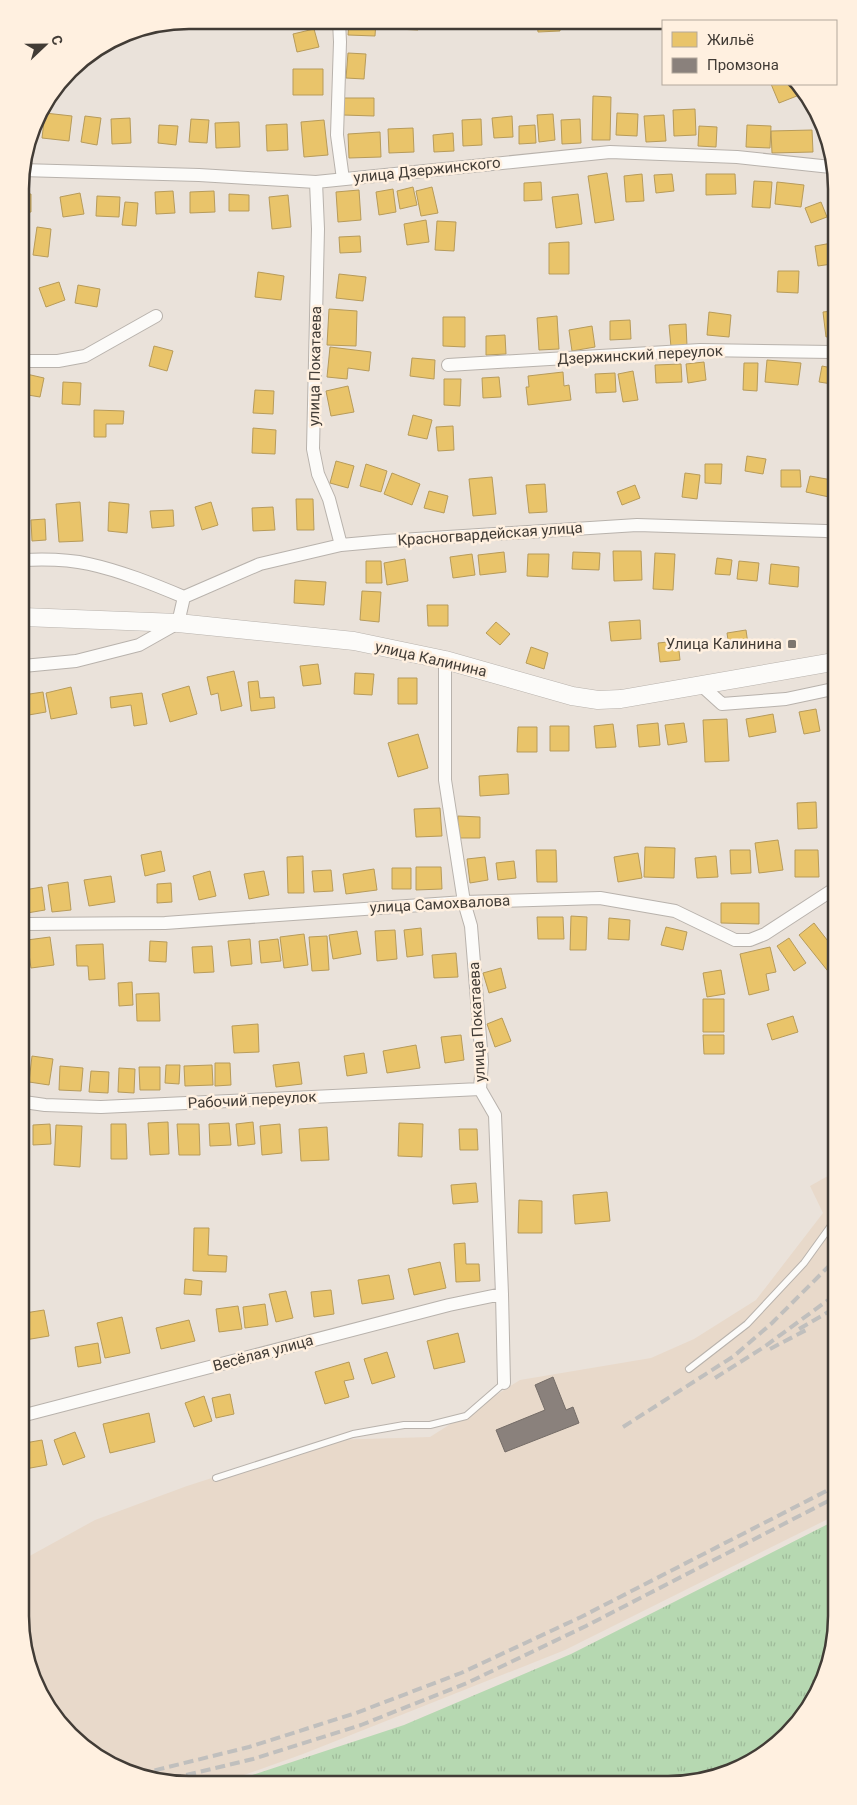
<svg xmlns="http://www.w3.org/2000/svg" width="857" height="1805" viewBox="0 0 857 1805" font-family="Roboto,sans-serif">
<defs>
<pattern id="grass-tufts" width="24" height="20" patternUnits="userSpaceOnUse" patternTransform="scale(1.25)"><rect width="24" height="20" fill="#b6d8b1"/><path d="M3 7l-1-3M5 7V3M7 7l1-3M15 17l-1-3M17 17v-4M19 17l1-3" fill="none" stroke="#9eba99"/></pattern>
</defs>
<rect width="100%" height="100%" fill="#eae2da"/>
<path fill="#e8d9ca" d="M835 1172 836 1515 565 1650 303 1754 227 1781 156 1782 77 1743 43 1701 26 1660V1558L95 1520 187 1486 330 1440 430 1437 520 1380 651 1358 694 1339 756 1300 823 1213 810 1186Z"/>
<path fill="url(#grass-tufts)" d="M836 1520 837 1628 824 1681 802 1719 762 1757 712 1779 234 1781 404 1725 571 1654Z"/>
<path fill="#e9c46a" stroke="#b79b5a" d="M349 21H376L375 36 348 35Z
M397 21H418V30L396 29Z
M469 22H491V27L469 28Z
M537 22H560V31L538 32Z
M314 29 319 47 297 52 293 34Z
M348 53 366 54 364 79 346 78Z
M293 69H323V95H293Z
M771 84H798L802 94 779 103Z
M593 96 611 97 610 140H592Z
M343 98H374V116L343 115Z
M695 109 696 135 674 136 673 110Z
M45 113 72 116 69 141 42 138Z
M617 113 638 114 637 136 616 135Z
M553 114 555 140 539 142 537 115Z
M664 115 666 141 646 142 644 116Z
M85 116 101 118 97 145 81 142Z
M512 116 513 137 494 138 492 118Z
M130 118 131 143 112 144 111 119Z
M191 119 209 120 207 143 189 142Z
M481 119 482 145 463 146 462 120Z
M580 119 581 143 562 144 561 120Z
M324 120 328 155 304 157 301 122Z
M239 122 240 147 216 148 215 123Z
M287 124 288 150 267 151 266 125Z
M159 125 178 126 176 145 158 143Z
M535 125 536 143 519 144V126Z
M747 125 771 126 770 148 746 147Z
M699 126 717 127 716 147 698 146Z
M413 128 414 152 389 153 388 129Z
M812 130 813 152 772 153 771 131Z
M380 132 381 157 349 158 348 134Z
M453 133 454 151 434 152 433 135Z
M607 173 614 220 595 223 588 176Z
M642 174 644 201 626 202 624 176Z
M672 174 674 191 656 193 654 175Z
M706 174H735L736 194 706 195Z
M754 181 772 182 770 208 752 207Z
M541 182 542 200 524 201V183Z
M777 182 804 185 801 207 775 204Z
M413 187 417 205 400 209 397 191Z
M432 187 438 213 421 216 416 191Z
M393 189 396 212 379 215 376 192Z
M359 190 361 220 338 222 336 192Z
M173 191 175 213 156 214 155 192Z
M214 191 215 212 190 213V192Z
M80 193 84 214 63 217 60 197Z
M21 194H31V212L22 213Z
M229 194 249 195V211H229Z
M578 194 582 224 556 228 552 197Z
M288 195 291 227 272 229 269 197Z
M97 196 120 197 119 217 96 216Z
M125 202 138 203 136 226 122 225Z
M821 202 827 217 811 223 805 208Z
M426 220 429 242 407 245 404 224Z
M437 221 456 222 454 251 435 250Z
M37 227 51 229 48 257 33 255Z
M360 236 361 252 340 253 339 237Z
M569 242V274H549V243Z
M832 243V264L818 266 815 246Z
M778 271H799L798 293 777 292Z
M258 272 284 276 281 300 255 297Z
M339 274 366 277 363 301 336 298Z
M59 282 65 300 46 307 39 288Z
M78 285 100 289 97 307 75 303Z
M329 309 357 311 356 346 327 345Z
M832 311V336L826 337 823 312Z
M709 312 731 315 729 337 707 335Z
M557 316 559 349 539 350 537 318Z
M443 317H465V347L443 346Z
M630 320 631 339 610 340V321Z
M686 324 687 346 671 347 669 325Z
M592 326 595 347 572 351 569 330Z
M505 335 506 354 486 355V336Z
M154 346 173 351 167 371 149 366Z
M330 347 371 352 369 371 348 368 347 379 327 377Z
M412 358 435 360 434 379 410 376Z
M767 360 801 363 798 385 765 382Z
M704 362 706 380 688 383 686 364Z
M744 363H758L757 391 743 390Z
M681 364 682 382 656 383 655 365Z
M822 366 832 368V384L819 382Z
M633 371 638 400 623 402 618 374Z
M563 372 564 386 569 385 571 400 528 405 526 387H529L528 376Z
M22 373 44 378 40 397 22 394Z
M615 373 616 392 596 393 595 374Z
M499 377 501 397 483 398 482 378Z
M444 379H461L460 406 444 405Z
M63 382 81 383 80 405 62 404Z
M348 386 354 412 331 416 326 391Z
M255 390 274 391 273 414 253 413Z
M94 410 124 411 123 424H106V437H94Z
M413 415 432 420 427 439 408 435Z
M453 426 454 450 438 451 436 427Z
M253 428 276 430 275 454 252 453Z
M747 456 766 459 763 474 745 471Z
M336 461 354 466 348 488 330 483Z
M366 464 387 471 381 492 360 486Z
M705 464H722L721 484 705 483Z
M781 470H800L801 487H781Z
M392 473 420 484 412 505 384 494Z
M685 473 700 475 697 499 682 497Z
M810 476 832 480 829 497 806 492Z
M492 477 496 514 473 516 469 479Z
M545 484 547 512 529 513 526 485Z
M635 485 640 498 622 505 617 492Z
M429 491 448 496 444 513 424 508Z
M296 499H313L314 530H297Z
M80 502 83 541 59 542 56 504Z
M109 502 129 504 127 533 108 531Z
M211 502 218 525 202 530 195 507Z
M273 507 275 530 253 531 252 508Z
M173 510 174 526 152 528 150 511Z
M45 519 46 540 32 541 31 520Z
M613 551H641L642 580 614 581Z
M504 552 506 572 480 575 478 555Z
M573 552 600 553 599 570 572 569Z
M655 553 675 554 673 590 653 589Z
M472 554 475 575 453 578 450 557Z
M528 554H549L548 577 527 576Z
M717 558 732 560 730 575 715 574Z
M405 559 408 581 387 585 384 563Z
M366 561H381L382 583H366Z
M739 561 759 563 757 581 737 579Z
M771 564 799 567 798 587 769 584Z
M295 580 326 582 324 605 294 603Z
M362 591 381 592 379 622 360 620Z
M427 605H448V626H428Z
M640 620 641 639 611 641 609 622Z
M496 622 510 634 500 645 486 633Z
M746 630 748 644 729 647 727 633Z
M678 641 680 660 660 662 658 643Z
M531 647 548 653 544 669 526 663Z
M318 664 321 684 303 686 300 666Z
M234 671 242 706 221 711 218 693 211 695 207 677Z
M355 673 374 674 372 695 354 694Z
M398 678H417V704H398Z
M258 681 260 698 274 697 275 708 251 711 248 682Z
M189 686 197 714 170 722 162 694Z
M71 687 77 714 51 719 46 693Z
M43 692 46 712 23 716V695Z
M142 693 147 724 134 726 131 705 111 708 110 697Z
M816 709 820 731 804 734 799 712Z
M773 714 776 732 749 737 746 719Z
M727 719 729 761 705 762 703 720Z
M658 723 660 745 639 747 637 725Z
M684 723 687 742 668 745 665 725Z
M613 724 616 747 596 748 594 726Z
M550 726H569V751H550Z
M518 727H537V752H517Z
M418 734 428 768 398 777 388 743Z
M508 774 509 794 480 796 479 776Z
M816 802 817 828 798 829 797 803Z
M440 808 442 836 416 837 414 809Z
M458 816 480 817V838H457Z
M778 840 783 870 759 873 755 843Z
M645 847 675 848 674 878 644 877Z
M536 850H556L557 882H537Z
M730 850H750L751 873 731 874Z
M795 850H818L819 877H795Z
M161 851 165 871 145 876 141 855Z
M638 853 642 878 618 882 614 857Z
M303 856 304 893H288L287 857Z
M716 856 718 877 697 878 695 858Z
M485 857 488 880 470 883 467 859Z
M514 861 516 878 498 880 496 863Z
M416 867H441L442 889 416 890Z
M392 868H411V889H392Z
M374 869 377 890 346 894 343 874Z
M331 870 333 891 314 892 312 871Z
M210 871 216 896 199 900 193 876Z
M264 871 269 895 249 899 244 874Z
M111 876 115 902 89 906 84 880Z
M68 882 71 910 52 912 48 885Z
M171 883 172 902 157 903V884Z
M42 887 45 910 27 913 24 890Z
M721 903H759V924L721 923Z
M571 916 587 917 586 950H570Z
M537 917H563L564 939H538Z
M609 918 630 920 629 940 608 939Z
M814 923 834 949V973L831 975 799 935Z
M666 927 687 932 683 950 661 945Z
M421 928 423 955 407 957 404 930Z
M395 930 397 959 377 961 375 931Z
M357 931 361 954 333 959 329 935Z
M304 934 308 965 284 968 280 937Z
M327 936 329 970 312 971 309 937Z
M50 937 54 965 31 968 27 940Z
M789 938 806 963 794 971 777 946Z
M250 939 252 964 231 966 228 941Z
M278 939 281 961 261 963 259 941Z
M150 941 167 942 166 962 149 961Z
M103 944 105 979 89 980 88 966H77L76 945Z
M212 946 214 972 194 973 192 947Z
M770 947 776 972 766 974 769 990 749 995 740 954Z
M456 953 458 977 434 978 432 955Z
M501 968 506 988 489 993 483 973Z
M721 970 725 994 707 997 703 973Z
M132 982 133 1005 119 1006 118 983Z
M159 993 160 1021H137L136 994Z
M703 999H724V1032H703Z
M793 1016 798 1032 772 1040 767 1024Z
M502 1018 511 1041 495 1047 487 1024Z
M258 1024 259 1052 234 1053 232 1026Z
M461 1035 464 1060 445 1063 441 1037Z
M703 1035H724V1054H704Z
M416 1045 420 1068 387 1073 383 1051Z
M364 1053 367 1073 347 1076 344 1056Z
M32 1056 53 1059 49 1085 29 1082Z
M299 1062 302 1084 276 1087 273 1065Z
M215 1063H230L231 1085 215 1086Z
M166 1065H180L179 1084 165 1083Z
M212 1065 213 1085 185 1086 184 1066Z
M60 1066 83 1068 81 1091 59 1090Z
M139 1067H160V1090H140Z
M119 1068 135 1069 134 1093 118 1092Z
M91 1071 109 1072 108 1093 89 1092Z
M24 1122H27L28 1151H24Z
M168 1122 169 1154 150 1155 148 1123Z
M253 1122 255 1144 238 1146 236 1124Z
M229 1123 231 1145 210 1146 209 1124Z
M399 1123 423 1124 422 1157 398 1156Z
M50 1124 51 1144 33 1145V1125Z
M111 1124H126L127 1159H111Z
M177 1124H199L200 1155H179Z
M280 1124 282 1153 262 1155 260 1126Z
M56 1125 82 1126 80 1167 54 1165Z
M327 1127 329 1160 301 1161 299 1129Z
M459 1129H477L478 1150H460Z
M476 1183 478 1202 453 1204 451 1185Z
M607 1192 610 1221 575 1224 573 1195Z
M519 1200 542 1201V1233H518Z
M194 1228H209L208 1255 227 1256 226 1272 193 1271Z
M465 1243 466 1264H479L480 1281 456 1282 454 1244Z
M440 1262 446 1288 414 1295 408 1269Z
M389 1275 394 1299 362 1304 358 1280Z
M185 1279 202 1281 201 1295 184 1294Z
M331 1290 334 1314 314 1317 311 1292Z
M286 1291 293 1318 276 1322 269 1294Z
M265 1304 268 1325 245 1328 243 1307Z
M238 1306 242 1329 219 1332 216 1309Z
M44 1310 49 1336 25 1340V1313Z
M122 1317 130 1353 105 1358 97 1323Z
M189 1320 195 1341 161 1349 156 1328Z
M458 1333 465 1362 434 1369 427 1341Z
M98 1343 101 1363 78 1367 75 1347Z
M387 1352 395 1377 372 1384 364 1359Z
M349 1362 354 1379 344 1381 349 1397 325 1404 315 1372Z
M230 1394 234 1414 216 1418 212 1398Z
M204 1396 212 1421 194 1427 185 1403Z
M149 1413 155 1442 110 1453 103 1424Z
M75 1432 85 1457 63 1465 54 1440Z
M42 1440 47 1465 25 1469V1443Z"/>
<path fill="#8a817c" stroke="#746c67" d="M553 1377 566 1410 573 1407 579 1423 505 1452 496 1430 545 1410 535 1385Z"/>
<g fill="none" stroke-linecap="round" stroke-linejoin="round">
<defs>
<path id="service" d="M689 1369 747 1324 804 1263 835 1220
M216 1478 353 1434 404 1425H430L466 1416 504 1383"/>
<path id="minor" d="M339 21 340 42 337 135 343 179
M21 170 199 175 316 182 610 152 737 157 831 167
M316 182 318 229 313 449 318 474 329 499 341 545
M22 361H58L85 356 156 316
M448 365 700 350 832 352
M23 560C44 559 67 559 89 564 121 571 153 584 184 597
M445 660V780L464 902 471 926 482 1062 480 1089 495 1115 502 1294 504 1383
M23 666 76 661 139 645 178 623 184 597 260 564 341 545 385 541 637 525 826 531 833 532
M701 685 722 704 786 699 833 689
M24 924 165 923 464 902 600 898 675 911 735 940H750L765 934 834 889
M24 1102 45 1105 101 1107 480 1089
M25 1415 449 1305 502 1294"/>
<path id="secondary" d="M23 617 178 623 354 641 445 660 572 696 598 700 621 699 833 662"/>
</defs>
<use href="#service" stroke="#b8b2ac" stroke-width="8"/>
<use href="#minor" stroke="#b8b2ac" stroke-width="14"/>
<use href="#secondary" stroke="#b8b2ac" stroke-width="19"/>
<use href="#service" stroke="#fcfbf9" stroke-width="6"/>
<use href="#minor" stroke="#fcfbf9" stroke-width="12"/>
<use href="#secondary" stroke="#fcfbf9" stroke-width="18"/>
<path stroke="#c0bfbd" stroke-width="4" stroke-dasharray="10 5" stroke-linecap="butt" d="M799 1329 835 1308
M770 1349 808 1329
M715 1378 764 1347 835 1295
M623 1427 734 1356 772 1323 835 1260
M140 1774 249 1747 356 1713 461 1673 581 1617 836 1486
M157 1782 253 1759 361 1725 467 1683 586 1626 836 1497"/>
</g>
<rect fill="#7d766f" stroke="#fff0e0" stroke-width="2" x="787" y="639" width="10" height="10" rx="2.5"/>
<g text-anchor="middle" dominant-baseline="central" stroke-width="5" stroke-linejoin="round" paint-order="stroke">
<g font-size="15" fill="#423c36" stroke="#fff0e0">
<text transform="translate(427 170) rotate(-6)">улица Дзержинского</text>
<text transform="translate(640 355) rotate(-3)">Дзержинский переулок</text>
<text transform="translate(315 366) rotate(-89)">улица Покатаева</text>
<text transform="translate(490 534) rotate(-4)">Красногвардейская улица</text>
<text transform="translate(431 659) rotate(13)">улица Калинина</text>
<text transform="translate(440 904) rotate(-3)">улица Самохвалова</text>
<text transform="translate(477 1022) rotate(-93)">улица Покатаева</text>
<text transform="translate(252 1100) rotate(-3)">Рабочий переулок</text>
<text transform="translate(263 1353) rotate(-15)">Весёлая улица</text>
</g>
<g font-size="15" fill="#423c36" stroke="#fff0e0" text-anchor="end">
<text x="782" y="644">Улица Калинина</text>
</g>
</g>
<path d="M0 0H857V1805H0ZM189 29H668A160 160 0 0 1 828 189V1616A160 160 0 0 1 668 1776H189A160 160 0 0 1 29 1616V189A160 160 0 0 1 189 29Z" fill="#fff0e0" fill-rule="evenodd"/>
<path fill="none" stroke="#423c36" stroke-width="2.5" d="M189 29H668A160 160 0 0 1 828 189V1616A160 160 0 0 1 668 1776H189A160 160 0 0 1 29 1616V189A160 160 0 0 1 189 29Z"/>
<rect x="662" y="20" width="175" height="65" fill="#fff0e0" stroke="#b3a89c"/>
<rect x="672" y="32" width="25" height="15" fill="#e9c46a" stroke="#b3a89c"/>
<text x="707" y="45" font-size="15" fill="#423c36">Жильё</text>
<rect x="672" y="58" width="25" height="15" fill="#8a817c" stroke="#b3a89c"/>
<text x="707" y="70" font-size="15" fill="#423c36">Промзона</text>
<g transform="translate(45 45) rotate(68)" stroke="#fff0e0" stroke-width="4" paint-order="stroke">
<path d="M0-4L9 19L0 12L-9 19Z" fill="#423c36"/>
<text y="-8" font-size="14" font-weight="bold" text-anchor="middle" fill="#423c36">С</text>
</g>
</svg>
